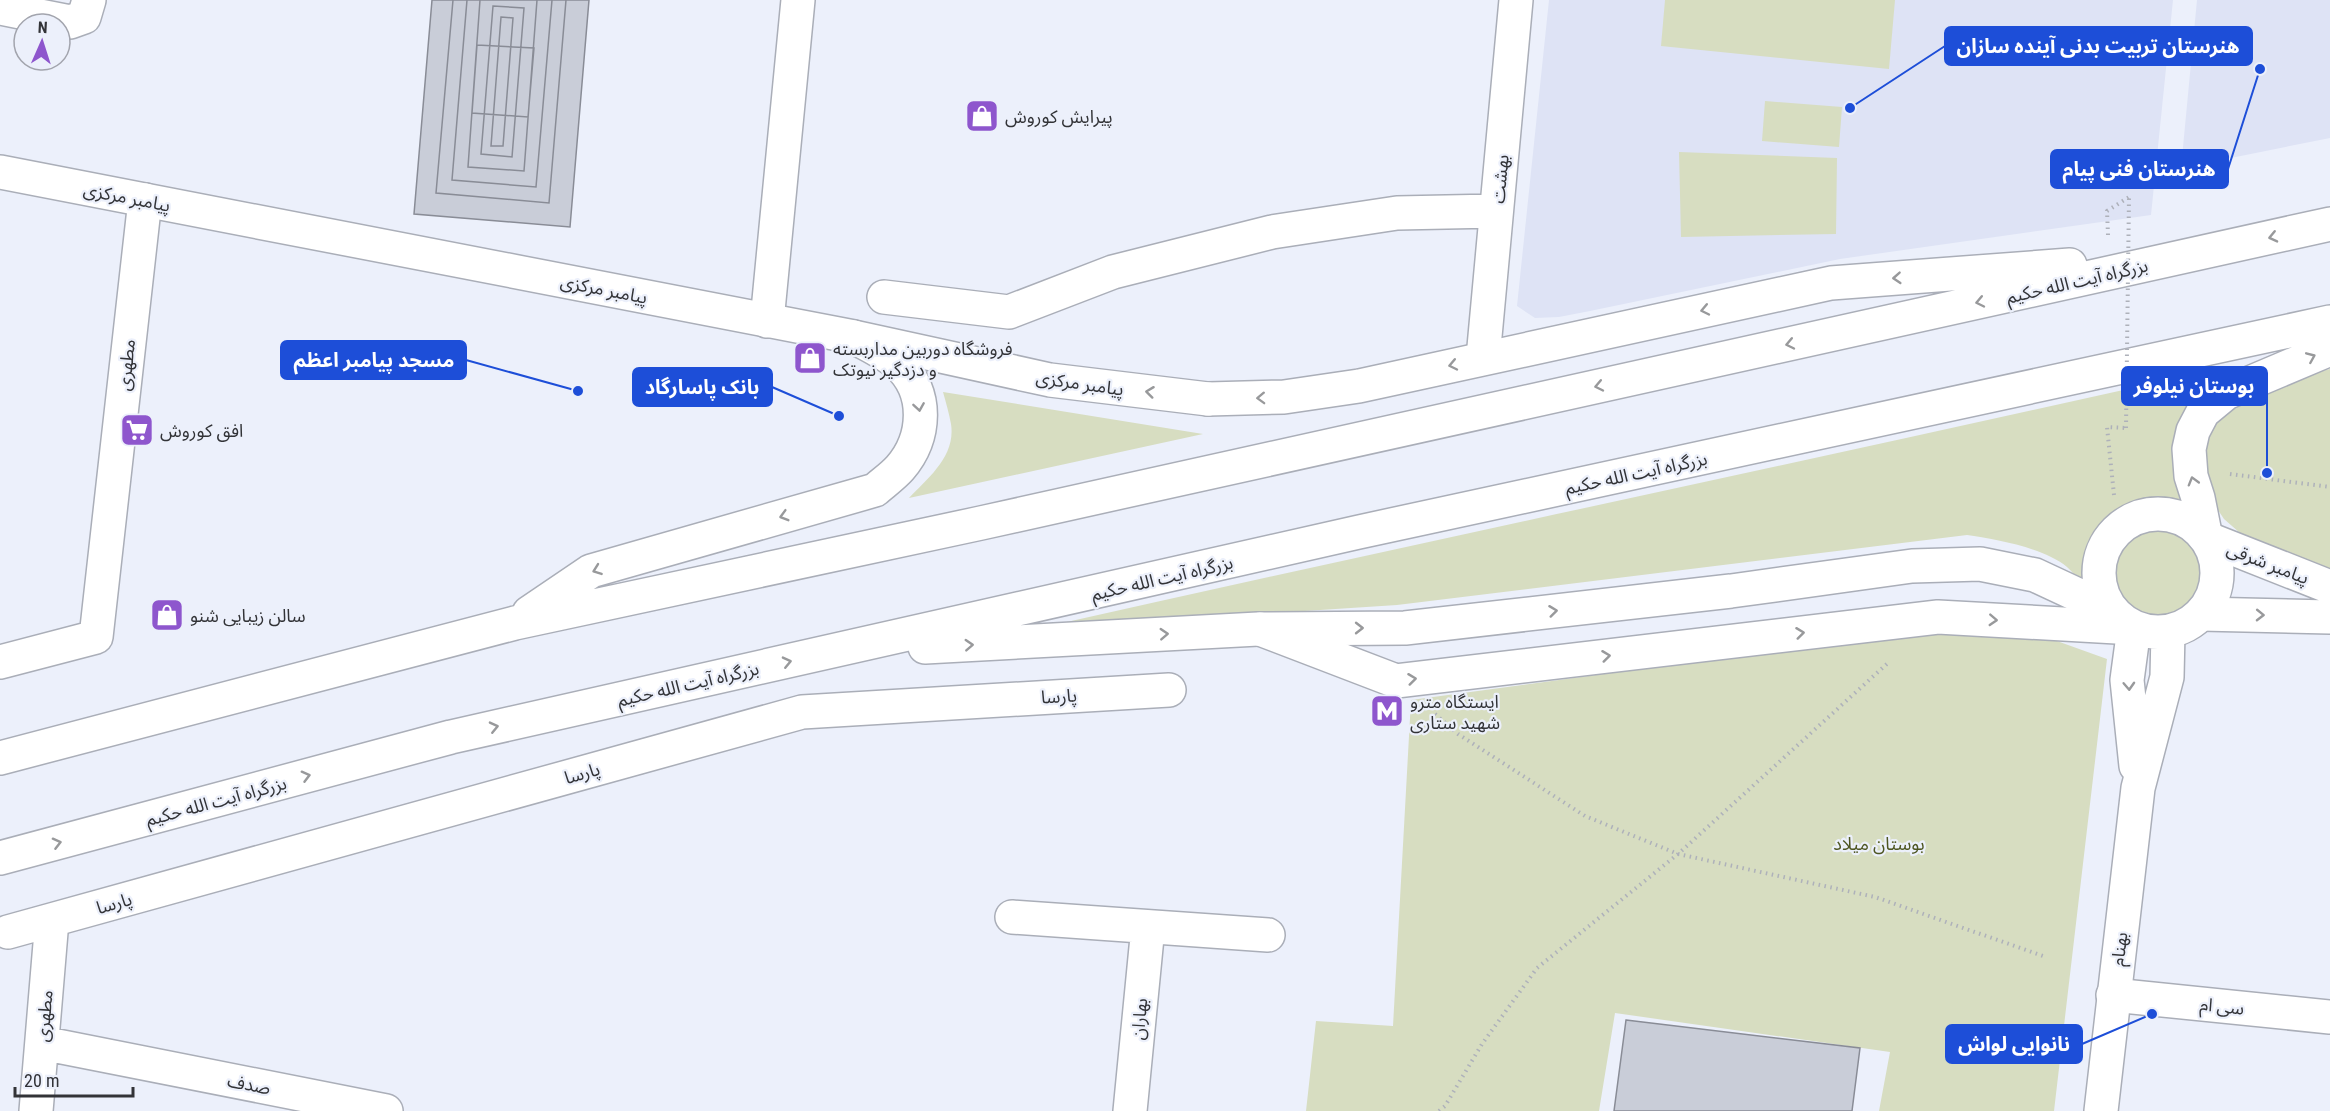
<svg xmlns="http://www.w3.org/2000/svg" width="2330" height="1111" viewBox="0 0 2330 1111" font-family="'Roboto Condensed','Noto Sans Arabic',sans-serif">
<rect width="100%" height="100%" fill="#ecf0fb"/>
<path fill="#dee3f5" d="M1549 0H2173L2151 215 1840 259 1590 311 1559 317 1535 318 1517 306Z
M2197 0H2330V138L2181 168Z"/>
<path fill="#d7ddc1" d="M1665 0H1895L1889 69 1661 46Z
M1765 101 1842 107 1839 147 1762 141Z
M1679 152 1837 158 1836 234 1681 237Z
M2226 367C2166 419 2168 432 2189 506 2181 504 2171 500 2162 500 2136 500 2093 521 2086 548 2082 560 2083 573 2083 585 2078 580 2073 572 2067 567 2045 548 1995 539 1967 535L1397 605 1040 628C1435 539 1831 456 2226 367Z
M2330 369V570L2240 533 2224 519 2214 504 2202 461 2207 437 2217 415 2243 391Z
M943 392 1203 434 909 498C928 478 956 456 951 424 949 413 946 403 943 392Z
M2107 575a50 50 0 1 1 100 0a50 50 0 1 1-100 0Z
M1936 631 2043 636 2107 659 2054 1111H1879L1890 1052 1615 1013 1599 1111H1306L1316 1021 1393 1026 1411 700 1846 641Z"/>
<path fill="#c9cdd8" stroke="#898c96" stroke-width="1.5" d="M432 0H589L570 227 414 214Z
M453 0H566L549 203 436 193Z
M467 0H552L536 187 452 180Z
M480 0H537L524 171 468 167Z
M493 6 524 8 512 157 481 154Z
M501 17 513 18 503 146H491Z
M477 45 534 48 528 117 472 113Z
M1626 1020 1860 1048 1852 1111H1614Z"/>
<g fill="none" stroke-linecap="round" stroke-linejoin="round">
<defs>
<path id="minor" d="M0 8 70 22 84 17 89 0
M884 297 1009 312 1113 272 1272 232 1397 213 1496 211
M767 321 798 0
M1483 358 1516 0
M1260 629 1396 681 1938 617 2134 628
M0 662 96 637 145 200
M1012 917 1268 935
M8 932 802 712 1169 690
M2113 995 2330 1017
M42 1043 386 1111
M36 1111 52 920
M1130 1111 1148 927"/>
<path id="tertiary" d="M2206 538 2330 587
M2201 614 2330 617"/>
<path id="secondary" d="M0 172 854 337 1050 380 1208 399
M2099 573a59 59 0 1 1 118 0a59 59 0 1 1-118 0Z
M2134 628 2127 680 2136 766
M2101 1111 2138 788 2167 677 2168 632"/>
<path id="trunk" d="M1208 399 1284 397 1359 386 1831 283 2070 265
M2206 538 2198 498 2191 476 2189 449 2193 431 2203 412 2226 393 2330 349
M529 613 591 571 875 490C883 483 893 476 900 468 926 438 929 392 898 364 886 353 868 345 854 337
M925 647 1258 629 1405 628 1731 591 1912 566 1980 564 2035 575 2110 610
M0 758 515 623 981 523 2330 224
M0 858 451 737 1359 532 2330 322"/>
</defs>
<use href="#minor" stroke="#aaaeb8" stroke-width="36"/>
<use href="#tertiary" stroke="#aaaeb8" stroke-width="36"/>
<use href="#secondary" stroke="#aaaeb8" stroke-width="36"/>
<use href="#trunk" stroke="#aaaeb8" stroke-width="36"/>
<path stroke="#aeb1ba" stroke-width="4" stroke-dasharray="1.5 4.5" stroke-linecap="butt" d="M2108 235 2107 211 2129 197
M2230 474 2330 487
M2114 495 2107 427 2126 428
M1435 714 1458 734 1585 816 1678 854 1875 897 2046 957
M1439 1111 1445 1106 1482 1044 1537 968 1678 854 1889 662"/>
<use href="#minor" stroke="#fff" stroke-width="33"/>
<use href="#tertiary" stroke="#fff" stroke-width="33"/>
<use href="#secondary" stroke="#fff" stroke-width="33"/>
<use href="#trunk" stroke="#fff" stroke-width="33"/>
<path stroke="#aeb1ba" stroke-width="4" stroke-dasharray="1.5 4.5" stroke-linecap="butt" d="M2126 428 2129 197"/>
</g>
<defs><path id="oneway-chevron" d="M-2-3.5L2.5 0L-2 3.5" fill="none" stroke-width="1.6" stroke-linecap="round" stroke-linejoin="round" transform="scale(1.5)"/></defs>
<g stroke="#98999b">
<use href="#oneway-chevron" transform="translate(2273 237) rotate(167)"/>
<use href="#oneway-chevron" transform="translate(1897 278) rotate(176)"/>
<use href="#oneway-chevron" transform="translate(1980 302) rotate(168)"/>
<use href="#oneway-chevron" transform="translate(1705 310) rotate(168)"/>
<use href="#oneway-chevron" transform="translate(1790 344) rotate(168)"/>
<use href="#oneway-chevron" transform="translate(2311 357) rotate(-23)"/>
<use href="#oneway-chevron" transform="translate(1453 365) rotate(168)"/>
<use href="#oneway-chevron" transform="translate(1599 386) rotate(168)"/>
<use href="#oneway-chevron" transform="translate(1150 392) rotate(-173)"/>
<use href="#oneway-chevron" transform="translate(1261 398) rotate(178)"/>
<use href="#oneway-chevron" transform="translate(919 407) rotate(81)"/>
<use href="#oneway-chevron" transform="translate(2193 481) rotate(-106)"/>
<use href="#oneway-chevron" transform="translate(784 516) rotate(164)"/>
<use href="#oneway-chevron" transform="translate(597 570) rotate(160)"/>
<use href="#oneway-chevron" transform="translate(1553 611) rotate(-7)"/>
<use href="#oneway-chevron" transform="translate(2260 615) rotate(1)"/>
<use href="#oneway-chevron" transform="translate(1993 620) rotate(3)"/>
<use href="#oneway-chevron" transform="translate(1359 628)"/>
<use href="#oneway-chevron" transform="translate(1800 633) rotate(-7)"/>
<use href="#oneway-chevron" transform="translate(1164 634) rotate(-3)"/>
<use href="#oneway-chevron" transform="translate(969 645) rotate(-3)"/>
<use href="#oneway-chevron" transform="translate(1606 656) rotate(-7)"/>
<use href="#oneway-chevron" transform="translate(787 662) rotate(-13)"/>
<use href="#oneway-chevron" transform="translate(1412 679) rotate(-7)"/>
<use href="#oneway-chevron" transform="translate(2129 686) rotate(87)"/>
<use href="#oneway-chevron" transform="translate(494 727) rotate(-13)"/>
<use href="#oneway-chevron" transform="translate(306 776) rotate(-15)"/>
<use href="#oneway-chevron" transform="translate(57 843) rotate(-14)"/>
</g>
<defs>
<symbol id="shop-square" viewBox="-11 -11 22 22"><rect x="-9" y="-9" width="18" height="18" rx="4" fill="#8e56cd" stroke="#ecf0fb"/><path d="M-5-2.5h2.3a2.7 3.5 0 0 1 5.4 0H5L5.5 6h-11ZM-1.5-2.5h3a1.5 2.3 0 0 0-3 0Z" fill="#fff"/></symbol>
<symbol id="supermarket-square" viewBox="-11 -11 22 22"><rect x="-9" y="-9" width="18" height="18" rx="4" fill="#8e56cd" stroke="#ecf0fb"/><path d="M-6-5.5h2.5l.6 2H6L4.5 2H-2.5L-4.4-4H-6ZM-1.5 3.2a1.3 1.3 0 1 0 .1 0ZM3 3.2a1.3 1.3 0 1 0 .1 0Z" fill="#fff"/></symbol>
<symbol id="metro-square" viewBox="-11 -11 22 22"><rect x="-9" y="-9" width="18" height="18" rx="4" fill="#8e56cd" stroke="#ecf0fb"/><path d="M-5.5 5V-5H-3L0 0L3-5H5.5V5H3V-.5L0 4L-3-.5V5Z" fill="#fff"/></symbol>
</defs>
<g fill-rule="evenodd">
<use href="#shop-square" x="963" y="97" width="38" height="38"/>
<use href="#shop-square" x="791" y="339" width="38" height="38"/>
<use href="#supermarket-square" x="118" y="411" width="38" height="38"/>
<use href="#shop-square" x="148" y="596" width="38" height="38"/>
<use href="#metro-square" x="1368" y="692" width="38" height="38"/>
</g>
<g text-anchor="middle" dominant-baseline="central" stroke-width="4.5" stroke-linejoin="round" paint-order="stroke">
<g font-size="18" fill="#323337" stroke="#ecf0fb" text-anchor="start">
<text x="1005" y="116">پیرایش کوروش</text>
<text x="833" y="348">فروشگاه دوربین مداربسته<tspan x="833" dy="21">و دزدگیر نیوتک‌</tspan></text>
<text x="160" y="430">افق کوروش</text>
<text x="190" y="615">سالن زیبایی شنو</text>
<text x="1410" y="701">ایستگاه مترو<tspan x="1410" dy="21">شهید ستاری</tspan></text>
</g>
<g font-size="18" fill="#323337" stroke="#ecf0fb">
<text transform="translate(1500 179) rotate(-85)">بهشت</text>
<text transform="translate(127 197) rotate(11)">پیامبر مرکزی</text>
<text transform="translate(2077 281) rotate(-13)">بزرگراه آیت الله حکیم</text>
<text transform="translate(604 289) rotate(11)">پیامبر مرکزی</text>
<text transform="translate(126 365) rotate(-84)">مطهری</text>
<text transform="translate(1080 383) rotate(8)">پیامبر مرکزی</text>
<text transform="translate(1636 473) rotate(-12)">بزرگراه آیت الله حکیم</text>
<text transform="translate(2268 563) rotate(21)">پیامبر شرقی</text>
<text transform="translate(1162 578) rotate(-13)">بزرگراه آیت الله حکیم</text>
<text transform="translate(688 684) rotate(-13)">بزرگراه آیت الله حکیم</text>
<text transform="translate(1059 696) rotate(-3)">پارسا</text>
<text transform="translate(582 773) rotate(-16)">پارسا</text>
<text transform="translate(216 801) rotate(-15)">بزرگراه آیت الله حکیم</text>
<text transform="translate(114 903) rotate(-16)">پارسا</text>
<text transform="translate(2119 949) rotate(-83)">بهنام</text>
<text transform="translate(2222 1006) rotate(6)">سی ام</text>
<text transform="translate(44 1016) rotate(-85)">مطهری</text>
<text transform="translate(1139 1019) rotate(-85)">بهاران</text>
<text transform="translate(249 1084) rotate(11)">صدف</text>
</g>
<g font-size="18" fill="#4e5622" stroke="#ecf0fb">
<text x="1879" y="843">بوستان میلاد</text>
</g>
</g>
<path fill="none" stroke="#1d4ed8" stroke-width="2" d="M1850 108L1945 46M2260 69L2228 169M578 391L466 360M2267 473L2267 386M839 416L772 387M2152 1014L2082 1044"/>
<g fill="#1d4ed8" stroke="#ecf0fb" stroke-width="2">
<circle cx="1850" cy="108" r="6"/>
<circle cx="2260" cy="69" r="6"/>
<circle cx="578" cy="391" r="6"/>
<circle cx="2267" cy="473" r="6"/>
<circle cx="839" cy="416" r="6"/>
<circle cx="2152" cy="1014" r="6"/>
</g>
<g fill="#1d4ed8" stroke="#1d4ed8" stroke-width="2">
<rect x="1945" y="27" width="307" height="38" rx="6"/>
<rect x="2051" y="150" width="177" height="38" rx="6"/>
<rect x="281" y="341" width="185" height="38" rx="6"/>
<rect x="2122" y="367" width="145" height="38" rx="6"/>
<rect x="633" y="368" width="139" height="38" rx="6"/>
<rect x="1946" y="1025" width="136" height="38" rx="6"/>
</g>
<g font-size="20" text-anchor="middle" font-weight="bold" fill="#fff">
<text x="2098" y="53">هنرستان تربیت بدنی آینده سازان</text>
<text x="2139" y="176">هنرستان فنی پیام</text>
<text x="374" y="367">مسجد پیامبر اعظم</text>
<text x="2194" y="393">بوستان نیلوفر</text>
<text x="702" y="394">بانک پاسارگاد</text>
<text x="2014" y="1051">نانوایی لواش</text>
</g>
<g transform="translate(42 42) rotate(3)"><circle r="28" fill="#ecf0fb" stroke="#a2a4ad" stroke-width="1.5"/>
<path d="M0-4.5L10 22L0 15L-10 22Z" fill="#8e56cd"/>
<text y="-9" font-size="16" font-weight="bold" text-anchor="middle" fill="#323337">N</text>
</g>
<path d="M15 1087v9h118v-9" fill="none" stroke="#323337" stroke-width="3"/>
<text x="24" y="1087" font-size="18" fill="#323337" stroke="#ecf0fb" stroke-width="4.5" paint-order="stroke">20 m</text>
</svg>
